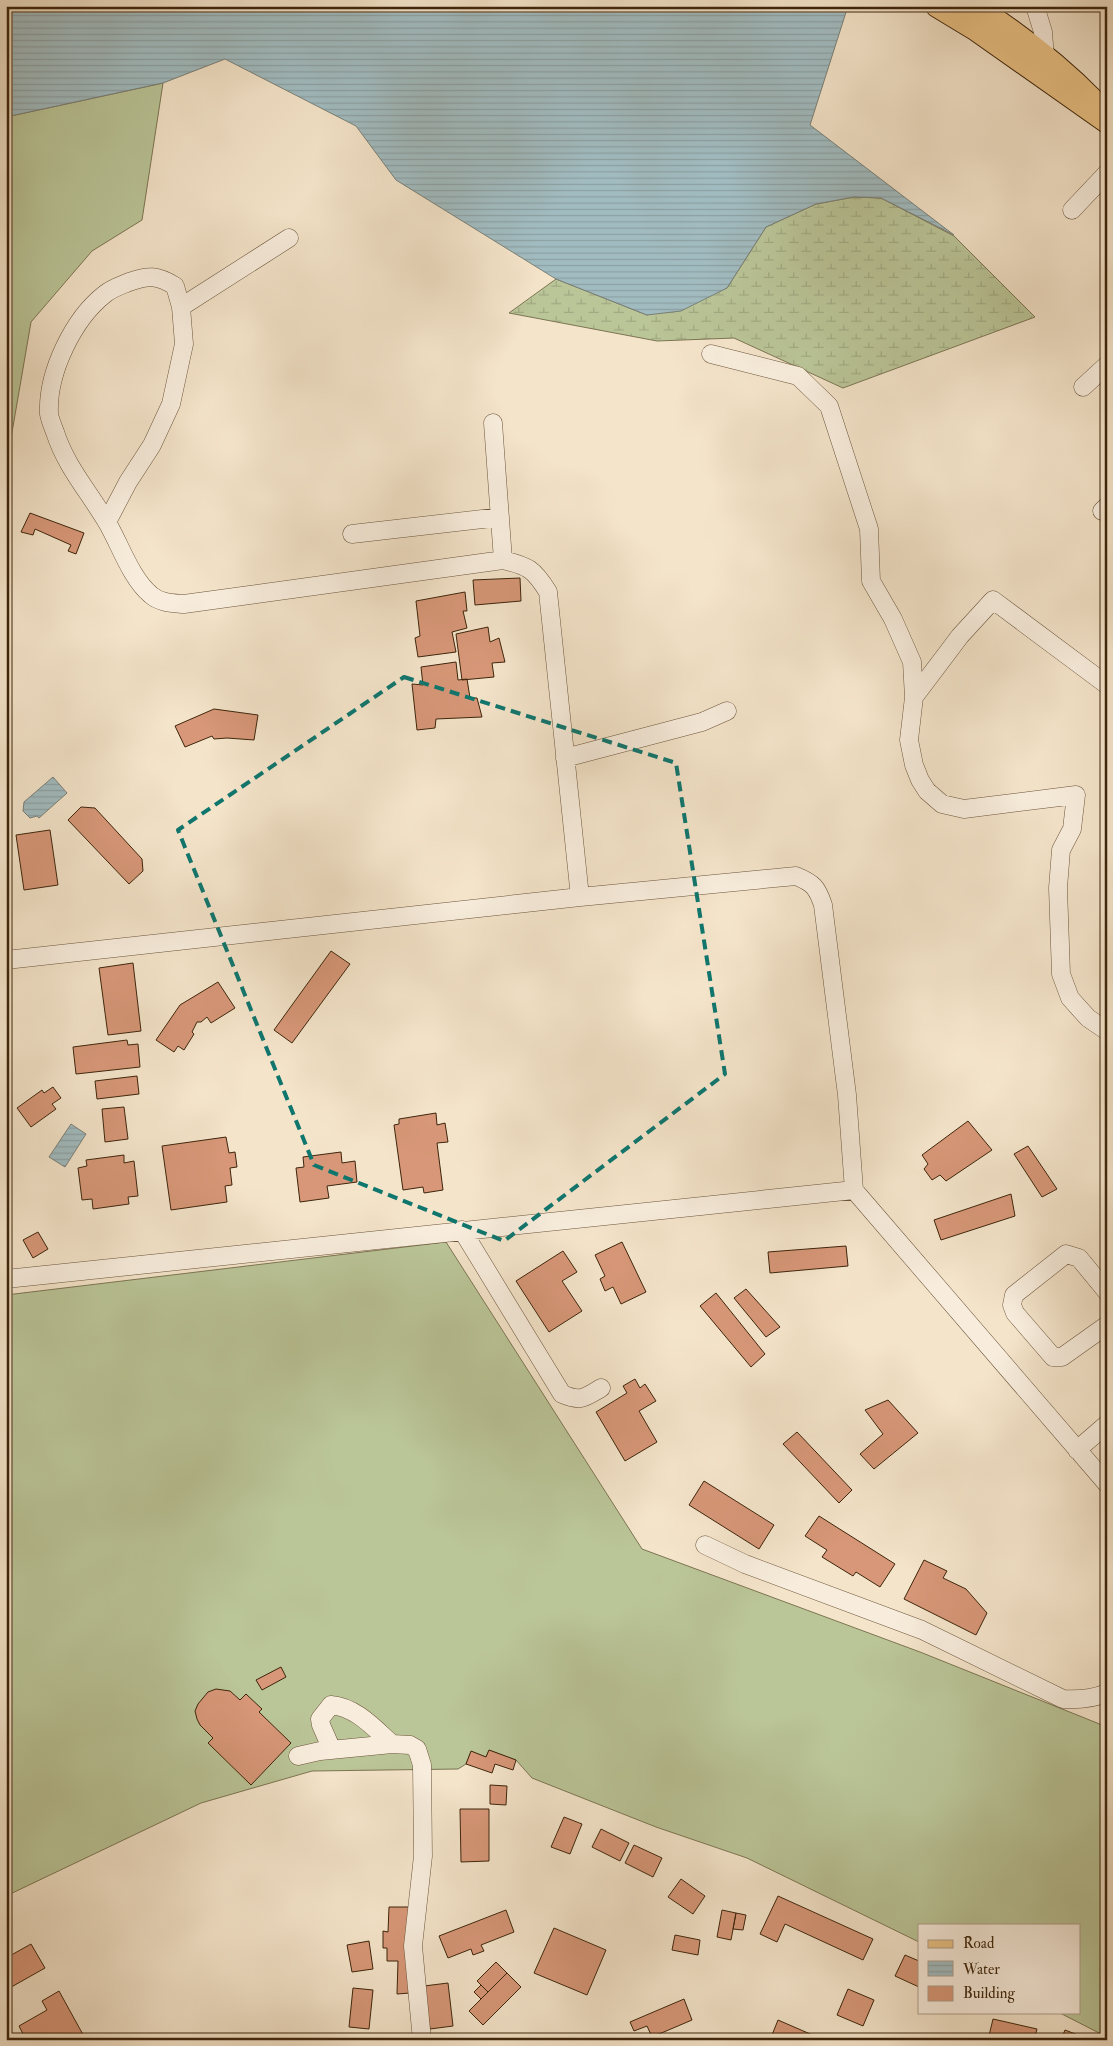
<svg xmlns="http://www.w3.org/2000/svg" width="1113" height="2046" viewBox="0 0 1113 2046" font-family="'IM FELL Double Pica',serif">
<defs>
<pattern id="wetland-marsh" width="20" height="14" patternUnits="userSpaceOnUse" patternTransform="scale(1.25)"><rect width="20" height="14" fill="#bac598"/><path d="M1 5h8M5 5V1M11 12h8M15 12V8" fill="none" stroke="#a1a982"/></pattern>
<pattern id="water-rules" width="6" height="5" patternUnits="userSpaceOnUse" patternTransform="scale(1.25)"><rect width="6" height="5" fill="#a1bcc1"/><path d="M0 2.5h6" fill="none" stroke="#8ca1a4"/></pattern>
</defs>
<rect width="100%" height="100%" fill="#f4e4ca"/>
<filter id="stains"><feTurbulence type="fractalNoise" baseFrequency=".004" numOctaves="4"/><feColorMatrix values="0 0 0 0 .2 0 0 0 0 .09 0 0 0 0 .02 0 0 0 .5 -.17"/></filter>
<radialGradient id="worn" r=".72"><stop offset=".6" stop-color="#630" stop-opacity="0"/><stop offset="1" stop-color="#630" stop-opacity=".3"/></radialGradient>
<path fill="#bac598" stroke="#7c7552" d="M163 83 142 220 92 251 31 322 10 444H6V117Z
M446 1242 642 1549 920 1652 1107 1727V2037L1058 2012H1079V1925H919V1942L747 1858 656 1827 532 1778 516 1760 489 1750 486 1757 471 1752 466 1764 458 1769 312 1771 201 1803 6 1896V1295Z"/>
<path fill="url(#wetland-marsh)" stroke="#7c7552" d="M854 197 881 198 954 236 1035 317 843 388 734 338 657 341 509 313 556 279 647 315 727 288 766 227 816 204Z"/>
<path fill="url(#water-rules)" stroke="#798078" d="M6 6H848L810 125 954 235 881 198 854 197 816 204 766 227 727 288 681 311 647 315 556 279 396 180 356 126 225 59 163 83 6 117Z
M53 777 67 793 39 818 37 816 30 818 23 811 24 802Z
M71 1124 86 1134 65 1167 49 1157Z"/>
<path fill="#d79778" stroke="#3d250b" d="M30 513 84 533 76 554 68 551 71 545 35 529 33 535 21 532Z
M520 578 521 601 475 605 473 580Z
M465 592 467 611H463L467 628 452 632 456 652 418 657 415 638 420 636 416 601Z
M488 627 490 642 499 638 505 662 492 663 494 677 462 680 456 634Z
M456 662 458 680 467 679 470 698H477L482 717 436 719 435 728 417 730 412 684 423 685 421 667Z
M214 709 258 715 254 740 227 738 214 739 212 736 185 747 175 726Z
M81 807 95 808 142 859 143 871 129 884 68 820Z
M50 830 58 885 24 890 16 835Z
M331 951 350 964 292 1043 274 1030Z
M133 963 141 1031 108 1035 99 968Z
M218 982 235 1008 211 1023 207 1017 201 1022H197L192 1032 194 1034 184 1050 178 1046 174 1052 156 1040 180 1005Z
M127 1040 128 1045 138 1044 140 1067 76 1074 73 1047Z
M137 1076 139 1094 97 1099 95 1081Z
M53 1087 61 1098 52 1104 56 1109 31 1127 17 1108 42 1090 44 1093Z
M124 1107 128 1139 105 1142 102 1109Z
M436 1113 437 1125 445 1123 448 1142 437 1143 443 1190 424 1193 423 1187 403 1190 394 1125 399 1124V1119Z
M968 1121 992 1150 946 1181 940 1175 932 1180 924 1169 928 1164 922 1155Z
M226 1137 229 1153 235 1152 237 1167 230 1168 232 1185 225 1186 227 1202 171 1210 162 1146Z
M1028 1146 1057 1189 1042 1197 1014 1154Z
M341 1152 342 1163 355 1161 357 1182 327 1186 329 1198 300 1202 296 1168 304 1167 303 1157Z
M124 1155V1163L134 1161 138 1196 128 1197 129 1204 93 1209 92 1199 82 1200 78 1168 87 1166 86 1160Z
M1011 1194 1015 1216 941 1240 934 1220Z
M38 1232 48 1249 33 1258 23 1240Z
M622 1242 646 1292 621 1304 613 1287 605 1291 600 1279 605 1276 595 1255Z
M846 1246 848 1266 770 1273 768 1252Z
M563 1251 577 1272 562 1281 582 1311 549 1332 516 1281Z
M746 1289 780 1327 766 1337 734 1298Z
M716 1293 765 1354 751 1367 700 1306Z
M635 1379 640 1388 645 1384 656 1401 639 1411 657 1442 625 1461 596 1412 627 1393 623 1386Z
M888 1400 918 1433 874 1469 860 1454 883 1434 865 1410Z
M797 1432 852 1490 839 1503 783 1444Z
M704 1481 774 1525 759 1549 689 1505Z
M819 1516 895 1564 880 1587 856 1572 853 1576 822 1557 827 1550 805 1536Z
M924 1560 947 1571 943 1578 966 1589 987 1613 976 1635 904 1599Z
M281 1667 286 1677 262 1690 256 1680Z
M216 1689 230 1691 240 1700 246 1694 262 1709 259 1712 291 1743 251 1785 208 1743 213 1738 200 1725 197 1719 195 1711 198 1704 208 1692Z
M489 1750 516 1760 513 1770 495 1764 492 1773 466 1764 471 1751 486 1757Z
M490 1785 507 1786 506 1805 490 1804Z
M460 1809H489V1861L461 1862Z
M564 1817 582 1824 570 1854 551 1847Z
M601 1829 629 1843 620 1861 592 1847Z
M634 1845 662 1858 653 1877 625 1863Z
M681 1879 705 1896 693 1914 668 1897Z
M778 1896 873 1939 863 1960 785 1924 777 1942 760 1934Z
M389 1907H411L410 1993 397 1994 398 1961H387V1948H383V1931L388 1932Z
M506 1910 514 1932 481 1945 484 1951 473 1955 471 1949 448 1958 439 1936Z
M722 1910 736 1913 731 1940 717 1937Z
M736 1913 746 1915 743 1930 733 1929Z
M554 1928 606 1950 587 1995 534 1973Z
M675 1935 700 1940 698 1955 672 1950Z
M369 1941 373 1969 352 1972 347 1945Z
M31 1944 45 1968 6 1990V1958Z
M905 1955 919 1961V1987L895 1976Z
M496 1962 507 1973 488 1992 477 1981Z
M507 1973 521 1987 483 2025 469 2011Z
M448 1983 453 2026 430 2029 424 1986Z
M481 1985 488 1992 481 1999 474 1992Z
M353 1988 373 1990 369 2029 349 2027Z
M848 1989 874 2000 863 2026 837 2015Z
M59 1991 86 2040H26L19 2026 47 2010 42 2001Z
M684 1999 692 2020 652 2037 647 2026 634 2031 630 2022Z
M993 2019 1037 2029 1034 2040H988Z
M778 2020 824 2040H770Z
M1065 2030 1091 2040H1061Z"/>
<g fill="none" stroke-linecap="round" stroke-linejoin="round">
<defs>
<path id="minor" d="M1035 6 1043 32 1045 58
M1072 210 1107 173
M181 307 289 238
M711 354 798 376 829 406 869 529 871 581 893 619 912 662 914 697 909 740 914 765 920 780 927 791 942 804 964 809 1076 795 1072 829 1061 850 1058 888 1061 974 1070 998 1088 1018 1107 1031
M1083 387 1107 365
M493 423 503 560
M1102 511 1107 506
M107 522 128 482 152 445 171 404 184 344 181 307 175 286C157 275 149 275 129 282 122 285 112 288 105 294 73 319 47 373 49 414 50 420 53 427 55 432 66 467 90 493 108 524 121 547 131 578 151 595 160 603 173 603 184 604L503 560C528 566 534 569 548 592L580 897
M352 534 500 517
M914 697 960 636 993 600 1107 685
M565 758 702 722 727 711
M6 960 580 897 796 876C813 883 817 887 823 905L847 1095 854 1190 6 1279
M854 1190 1107 1484
M462 1230 562 1394C581 1402 584 1398 601 1388
M1107 1292 1079 1258 1066 1254 1014 1295 1012 1305 1015 1313 1053 1357H1062L1107 1325
M1077 1450 1107 1424
M705 1545 745 1564 922 1630 1063 1699C1079 1700 1092 1699 1107 1693
M332 1750 321 1725 320 1719 331 1705C356 1707 374 1728 392 1744
M298 1756 320 1751 392 1744 410 1745 417 1749 422 1765 423 1856 413 1946 422 2040"/>
<path id="major" d="M937 6 975 29 1107 122
M975 6C1017 33 1059 65 1094 101"/>
</defs>
<use href="#minor" stroke="#6b553b" stroke-width="19"/>
<use href="#major" stroke="#3d250b" stroke-width="24"/>
<use href="#minor" stroke="#f8eddd" stroke-width="18"/>
<use href="#major" stroke="#eac285" stroke-width="22"/>
</g>
<path fill="none" stroke="#0f766e" stroke-width="4" stroke-dasharray="10 6" stroke-linejoin="round" d="M404 677 676 763 725 1074 504 1241 314 1165 178 830Z"/>
<rect width="1113" height="2046" fill="none" stroke="#f4e4ca" stroke-width="25"/>
<rect x="8" y="8" width="1098" height="2031" fill="none" stroke="#3d250b" stroke-width="2.5"/>
<rect x="12" y="12" width="1088" height="2021" fill="none" stroke="#3d250b"/>
<rect x="918" y="1924" width="162" height="90" fill="#f8eddd" stroke="#ad9d89"/>
<rect x="928" y="1940" width="25" height="8" fill="#eac285" stroke="#ad9d89"/>
<text x="963" y="1948" font-size="15" fill="#3d250b">Road</text>
<rect x="928" y="1961" width="25" height="15" fill="url(#water-rules)" stroke="#ad9d89"/>
<text x="963" y="1974" font-size="15" fill="#3d250b">Water</text>
<rect x="928" y="1986" width="25" height="15" fill="#d79778" stroke="#ad9d89"/>
<text x="963" y="1998" font-size="15" fill="#3d250b">Building</text>
<rect width="100%" height="100%" filter="url(#stains)"/>
<rect width="100%" height="100%" fill="url(#worn)"/>
</svg>
